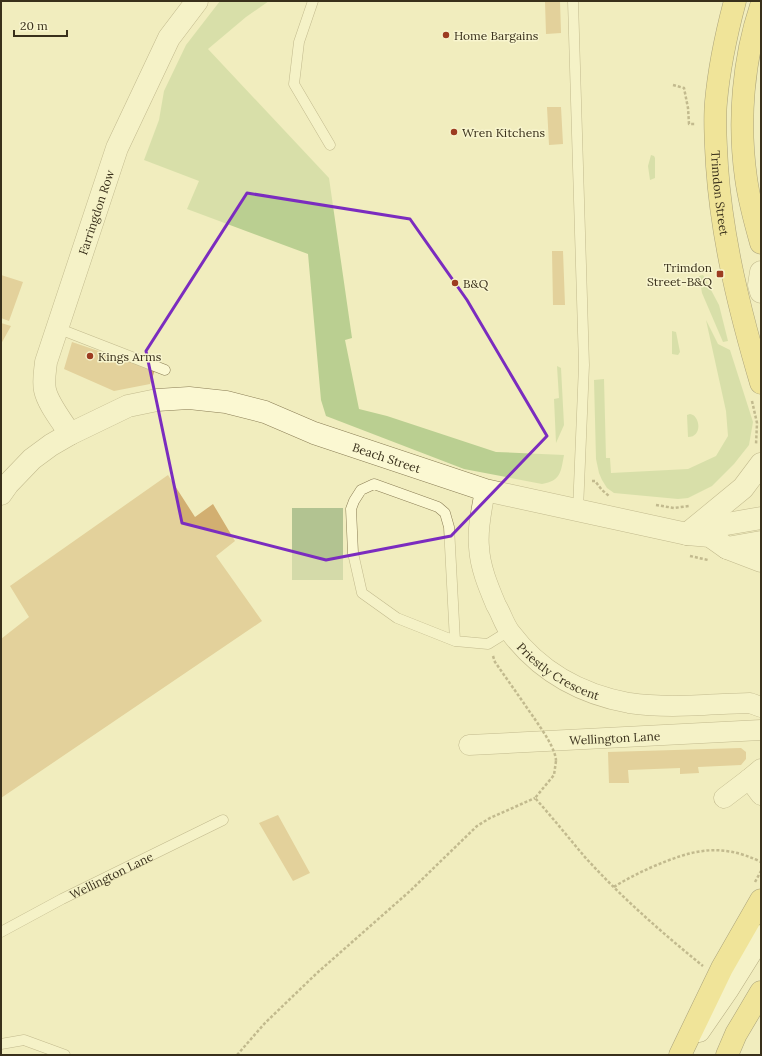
<svg xmlns="http://www.w3.org/2000/svg" width="762" height="1056" viewBox="0 0 762 1056" font-family="Lora,serif">
<rect width="100%" height="100%" fill="#f1edbe"/>
<path fill="#bacf91" d="M220 1H269L246 17 208 49 329 178 352 338 345 340 359 409 387 416 496 452 564 455C561 471 561 481 542 484L464 469 326 416 321 400 308 254 187 209 199 181 144 160 159 120 164 91 186 45Z
M651 155 654 156 655 158V178L650 180 648 166Z
M703 275 719 305 728 341 723 342 702 293 699 276Z
M706 320 718 344 730 350 753 422 749 445 734 464 712 486 688 498 678 499 614 493 607 488 602 480 599 473 596 459 594 380 604 379 606 458H610L611 473 688 469 716 456 728 436 726 411Z
M672 331 676 332 680 352 678 355 672 354Z
M557 366 561 368 564 425 556 443 554 399 559 398Z
M690 414C700 415 703 437 688 437L687 415Z"/>
<path fill="#b2c391" d="M292 508H343V580H292Z"/>
<path fill="#d2af71" d="M545 1H560L561 33 546 34Z
M547 107H561L563 144 549 145Z
M552 251H563L565 305H553Z
M1 275 23 282 9 321 1 318Z
M1 323 11 326 1 344Z
M72 342 155 370 150 384 114 391 64 369Z
M168 475 195 517 213 504 235 541 216 556 262 621 1 798V639L29 617 10 586Z
M741 748 746 752V759L741 765 698 767 699 773 680 774V768L628 770 629 783H609L608 752Z
M278 815 310 873 293 881 259 823Z"/>
<g fill="none" stroke-linecap="round" stroke-linejoin="round">
<defs>
<g id="service">
<path d="M313 1 299 42 294 84 330 145"/>
<path d="M573 1 584 365 578 510"/>
<path d="M57 328 165 370"/>
<path d="M455 641 449 527 445 513 438 507 374 484 361 490 354 501 351 509 353 553 362 593 397 618 455 641 488 644 509 631"/>
<path id="s1" d="M1 932 62 899 223 820"/>
<path d="M1 1044 24 1040 65 1055"/>
</g>
<g id="minor">
<path id="s2" d="M485 490C482 509 477 528 479 547 480 567 488 586 496 605 501 613 504 624 510 632 540 672 580 694 629 703 668 709 710 704 750 703L761 707"/>
<path id="s3" d="M469 745 761 730"/>
<path d="M749 779 761 769"/>
<path d="M724 798 749 779 761 795"/>
</g>
<g id="tertiary">
<path d="M761 272 759 285 761 292"/>
<path id="s4" d="M70 434C62 421 48 404 45 390 43 381 45 372 46 362L117 148 169 38 197 1"/>
<path id="s5" d="M1 494 8 484 32 459 51 445 70 434 128 406 157 400 189 398 226 402 265 412 314 433 485 490 687 534 710 536 727 548 761 542"/>
<path d="M687 534 743 488 761 464"/>
<path d="M710 536 721 525 761 518"/>
<path d="M727 548 761 561"/>
</g>
<path id="secondary" d="M699 1031 728 989 761 936"/>
<g id="trunk">
<path id="s6" d="M735 1C726 35 719 68 716 102 714 123 716 145 717 166 722 240 740 312 761 383"/>
<path d="M761 6C743 60 738 121 746 178 749 200 755 222 761 243"/>
<path d="M680 1055 722 968 761 900"/>
<path d="M727 1055 736 1034 761 992"/>
</g>
</defs>
<use href="#service" stroke="#8a7d55" stroke-width="11"/>
<use href="#minor" stroke="#8a7d55" stroke-width="21"/>
<use href="#tertiary" stroke="#8a7d55" stroke-width="23"/>
<use href="#secondary" stroke="#6c5e39" stroke-width="23"/>
<use href="#trunk" stroke="#57492a" stroke-width="23"/>
<path stroke="#8a7d55" stroke-width="2.5" stroke-dasharray="3 2" stroke-linecap="butt" d="M673 85 684 88 688 108 689 124H696
M752 401 757 423 756 445
M592 481H595L602 490 609 496
M656 505 674 508 689 506
M690 556 708 560
M493 656 495 662 523 702
M556 761 554 775 535 798C552 817 568 837 584 856 620 896 661 932 703 966
M755 882 761 871
M614 887C626 879 639 873 652 867 692 850 720 842 761 862
M237 1055 265 1023 317 973 410 891 477 826 490 818 535 798"/>
<use href="#service" stroke="#fbf8d2" stroke-width="10"/>
<use href="#minor" stroke="#fbf8d2" stroke-width="20"/>
<use href="#tertiary" stroke="#fbf8d2" stroke-width="22"/>
<use href="#secondary" stroke="#fbf8d2" stroke-width="22"/>
<use href="#trunk" stroke="#efda6d" stroke-width="22"/>
<path stroke="#8a7d55" stroke-width="2.5" stroke-dasharray="3 2" stroke-linecap="butt" d="M523 702C532 716 556 746 556 761"/>
</g>
<path d="M0 0H762V1056H0ZM247 193 410 219 467 300 547 436 451 536 326 560 182 523 146 351Z" fill="#f1edbe" fill-opacity=".55" fill-rule="evenodd"/>
<path fill="none" stroke="#7b2cbf" stroke-width="3" stroke-linejoin="round" d="M247 193 410 219 467 300 547 436 451 536 326 560 182 523 146 351Z"/>
<g fill="#9d3c21" stroke="#f8f5ce" stroke-width="1.5">
<circle cx="446" cy="35" r="4"/>
<circle cx="454" cy="132" r="4"/>
<rect x="716" y="270" width="8" height="8" rx="2"/>
<circle cx="455" cy="283" r="4"/>
<circle cx="90" cy="356" r="4"/>
</g>
<g text-anchor="middle" dominant-baseline="central" stroke-width="3" stroke-linejoin="round" paint-order="stroke">
<g font-size="12" fill="#39301b" stroke="#f8f5ce" text-anchor="start">
<text x="454" y="35">Home Bargains</text>
<text x="462" y="132">Wren Kitchens</text>
<text x="712" y="267" text-anchor="end">Trimdon<tspan x="712" dy="14">Street-B&amp;Q</tspan></text>
<text x="463" y="283">B&amp;Q</text>
<text x="98" y="356">Kings Arms</text>
</g>
<g font-size="12" fill="#39301b" stroke="#f8f5ce">
<text stroke="none"><textPath href="#s6" startOffset="194">Trimdon Street</textPath></text>
<text stroke="none"><textPath href="#s4" startOffset="237">Farringdon Row</textPath></text>
<text stroke="none"><textPath href="#s5" startOffset="426">Beach Street</textPath></text>
<text stroke="none"><textPath href="#s2" startOffset="212">Priestly Crescent</textPath></text>
<text stroke="none"><textPath href="#s3" startOffset="146">Wellington Lane</textPath></text>
<text stroke="none"><textPath href="#s1" startOffset="124">Wellington Lane</textPath></text>
</g>
</g>
<rect width="762" height="1056" fill="none" stroke="#39301b" stroke-width="4"/>
<path d="M14 30v6h53v-6" fill="none" stroke="#39301b" stroke-width="2"/>
<text x="20" y="30" font-size="12" fill="#39301b" stroke="#f8f5ce" stroke-width="3" paint-order="stroke">20 m</text>
</svg>
